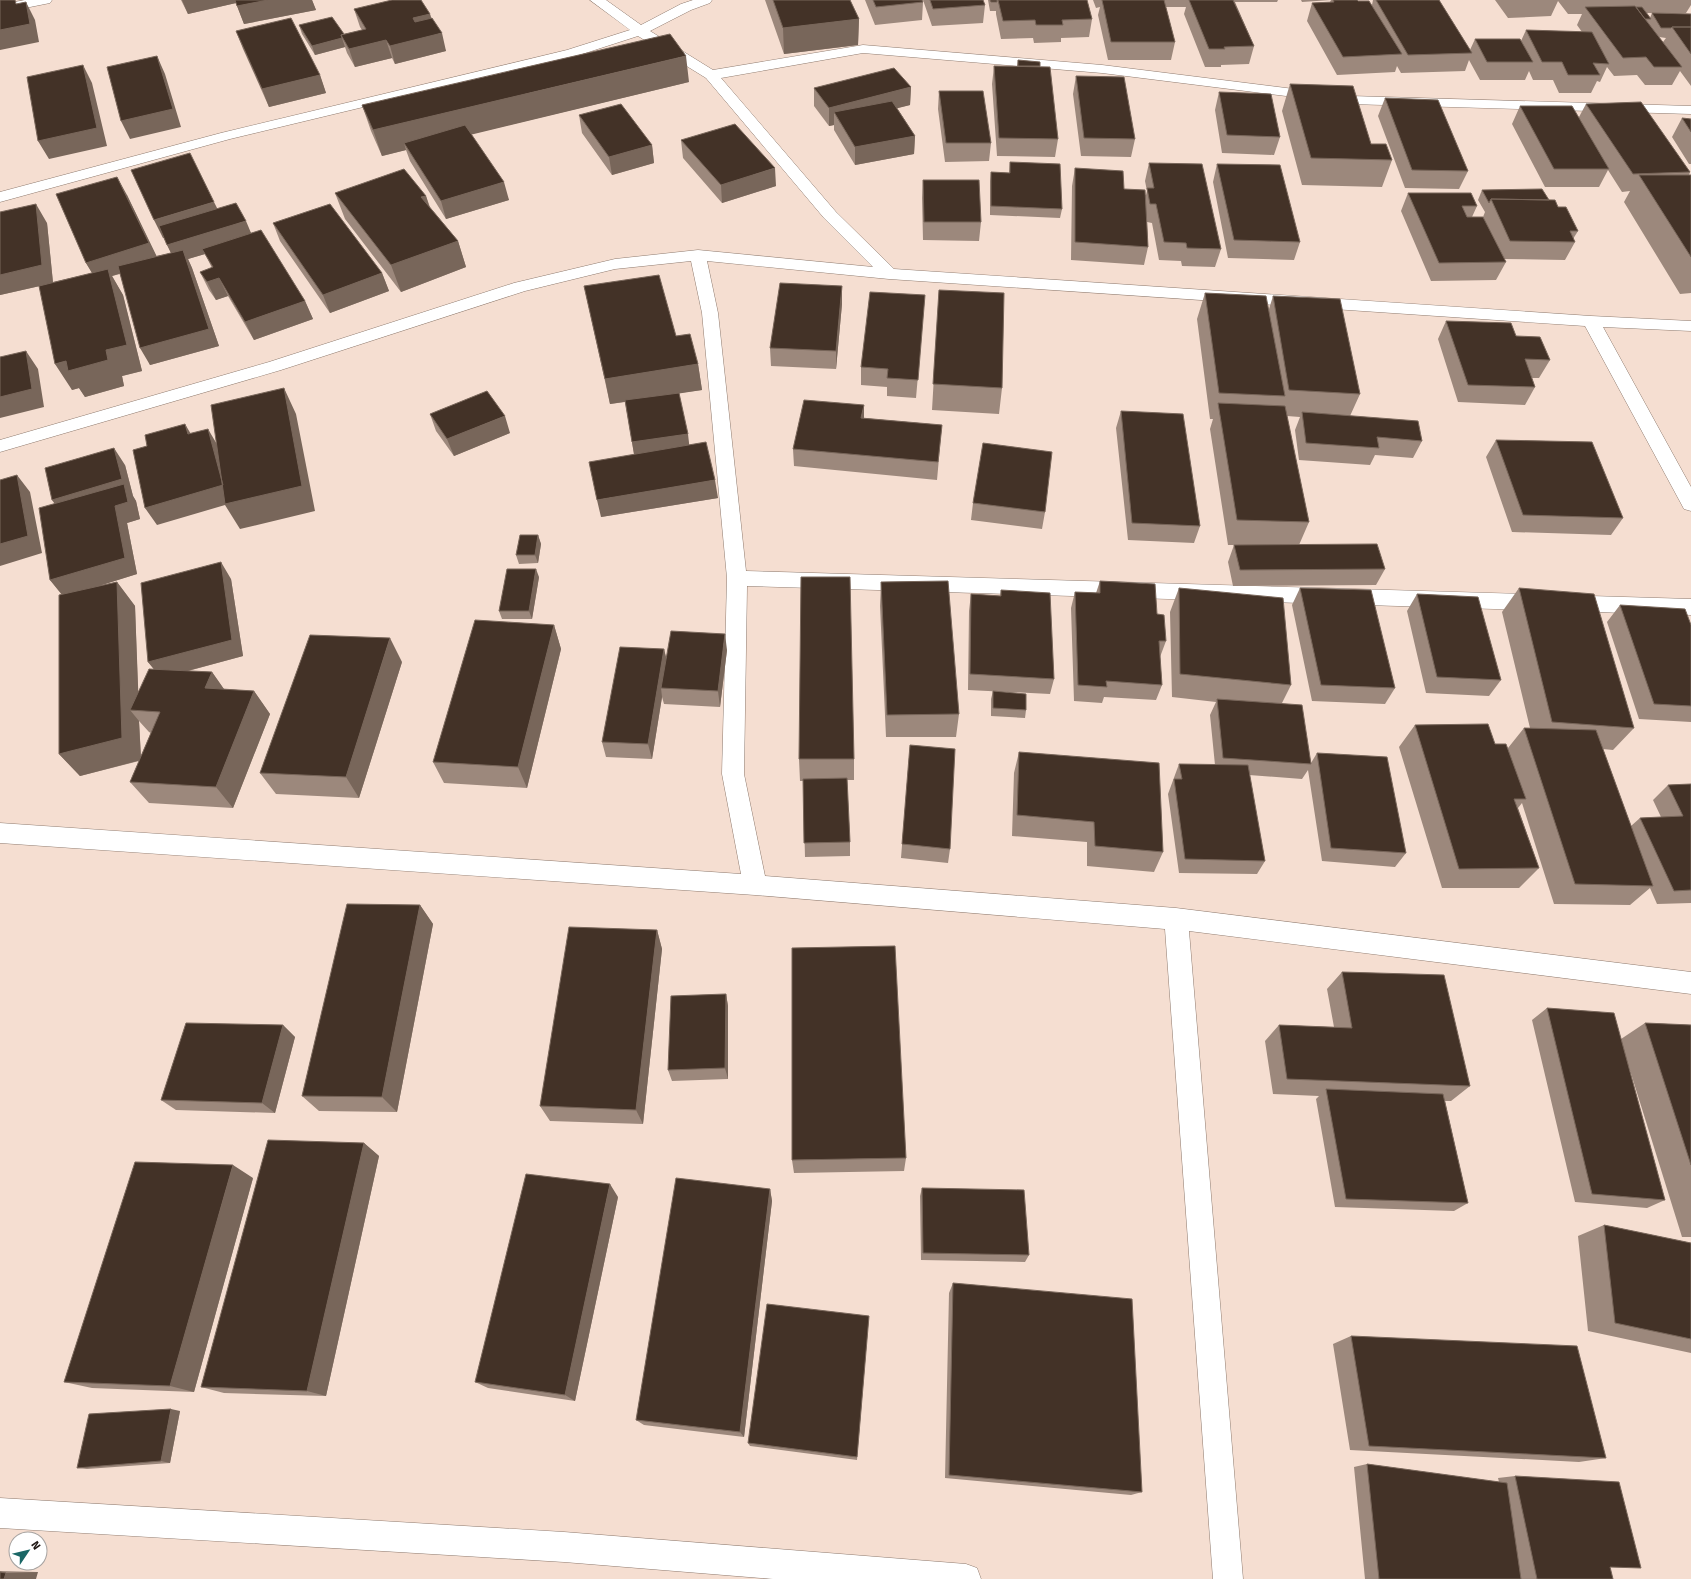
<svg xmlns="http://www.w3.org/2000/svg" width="1691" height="1579" viewBox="0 0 1691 1579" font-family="'Fira Sans',sans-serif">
<rect width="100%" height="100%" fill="#f5ded1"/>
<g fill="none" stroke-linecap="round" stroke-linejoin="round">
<defs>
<path id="street" d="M25 0H52L50 3 0 13V5Z
M590 0H606L641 25 681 4 693 0H712L710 3 691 10 650 31 713 70 863 45 1102 65 1350 96 1691 106V114L1350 104 1102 73 863 53 721 78 836 212 894 269 1591 316 1691 321V331L1603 327 1691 487V511L1684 509 1585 326 889 279 707 261 718 313 746 571 1691 599V615L747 586 744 774 765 876 1176 908 1691 972V994L1189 931 1243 1579H1213L1165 929 755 895 0 843V823L741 874 722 774 727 578 702 313 691 261 615 269 525 291 281 370 0 452V440L269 362 514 283 615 259 698 250 873 267 824 218 706 78 638 36 576 56 230 139 0 202V192L221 133 567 50 630 30Z
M0 1498 564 1532 966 1564 977 1568 981 1579H773L564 1562 0 1528Z"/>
</defs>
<use href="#street" stroke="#8f7b6f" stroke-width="1"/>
<use href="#street" fill="#fff" fill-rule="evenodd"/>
</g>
<path fill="#9c887c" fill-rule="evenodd" d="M181 0H312L316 10 244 24 236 3 188 14Z
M765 0H850L859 19 858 45 784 54Z
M865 0H922L923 2 922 20 875 25Z
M923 0H983L985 5 983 23 932 26Z
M988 0H1087L1092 19 1089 37 1061 38V42L1034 43 1033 38 1001 39 996 14V11H990Z
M1093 0H1164L1175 42 1171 60H1108L1098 15 1100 7 1096 8Z
M1164 0H1278L1277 2H1235L1254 46 1249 64 1221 65V67H1205L1184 14 1186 7H1166Z
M1301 0H1357L1358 1 1372 5 1373 0H1439L1470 50 1475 39 1521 41 1526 30 1582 32 1577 25 1582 14H1568L1558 1 1551 16 1508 18 1495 0H1691V5L1686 13H1647L1650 18 1652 13 1691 14V86L1680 71 1672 85H1645L1637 75 1614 76 1607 67 1600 82 1597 81 1591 93H1559L1553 80H1533L1529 71 1525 80H1480L1469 60 1465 71 1401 73 1397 66 1395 72 1337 75 1307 21 1312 3 1330 2 1331 0 1302 2ZM1659 37 1666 38 1663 42Z
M354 9 430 14 431 18 446 51 395 64 392 58 355 67 347 53 345 47 315 55 302 34 299 25 344 34 362 30 360 27Z
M236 31 320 75 326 93 269 107 243 49Z
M1018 60 1040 66 1058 139 1055 157 997 156 992 84 994 66H1017Z
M1076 76 1135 139 1131 157 1081 156 1073 94Z
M689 82 471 134 509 200 446 219 410 161 406 150 382 156 371 131 362 105Z
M1290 84 1392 160 1382 187 1302 185 1282 111Z
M911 87 910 105 897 108 915 136 914 154 855 165 834 130V125L829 126 814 106V88Z
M939 91 991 143 989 161 945 162 938 109Z
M1219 92 1280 137 1274 155 1222 153 1215 110Z
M1385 98 1468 171 1459 189 1405 188 1378 116Z
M1586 104 1690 172 1689 175H1691V293L1680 294 1624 202 1630 191 1622 192 1608 170 1599 187H1545L1512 124 1520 106 1579 117Z
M579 115 652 145 654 163 612 175 582 133Z
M1682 118 1691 119V164H1689L1672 137Z
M681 140 776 186 722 203 683 158Z
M1010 162 1062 209 1060 218 990 215V181L991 172 1009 173Z
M1149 163 1221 249 1215 267 1182 266 1181 261 1159 260 1152 223 1147 222 1148 247 1144 265 1071 260 1072 186 1075 168 1124 189 1146 195 1147 191 1145 181Z
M1217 164 1300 242 1294 260 1228 258 1213 182Z
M923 180 981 222 979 241 923 240 922 198Z
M1482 190 1549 200 1558 207 1578 231 1573 239 1575 242 1565 260 1504 259 1506 262 1496 280 1431 281 1401 211 1408 193 1477 206 1472 217H1483L1485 212 1478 200Z
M335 193 426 196 430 207 458 241 466 267 401 292 345 219Z
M127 195 156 256 171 253 164 238H163L217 209 251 233 305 301 313 319 254 340 228 296 216 300 209 290 200 272 212 268 205 254 188 259 192 268 219 346 150 365 120 274 112 276 123 295 142 371 122 376 124 386 85 397 79 388 72 390 40 286 0 295V212L47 223 53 282 92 273 86 263Z
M273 223 382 273 389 291 330 313 280 241Z
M584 286 676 336 698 364 702 390 679 393 689 445 718 498 601 517 634 454 625 402 610 404Z
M842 286V304L836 369 771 366 770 348Z
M939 290 1002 388 999 414 932 410Z
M1205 293 1269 309 1273 296 1360 394 1350 416 1422 441 1413 458 1375 455 1370 465 1299 460 1295 430 1300 417 1287 416 1309 522 1299 545 1385 569 1376 585 1233 586 1228 562 1234 545H1246H1228L1210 429 1213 419H1210L1197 319Z
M925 295 916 398 887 396V387L861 385V367Z
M1446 321 1516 336 1550 360 1539 378H1532L1535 387 1525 405 1458 402 1438 339Z
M864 405V418L942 425 937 480 794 466 793 449Z
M1121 411 1200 526 1194 543 1128 540 1116 428Z
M430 414 510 433 454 456 436 431Z
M1496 440 1623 518 1611 535 1512 532 1486 457Z
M125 465 133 496 136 501 140 519 127 523 137 574 98 586 117 582 135 606 138 692 154 669 148 662 231 579 243 656 188 671 212 672 224 689 254 691 270 714 233 808 149 803 130 782 139 761 80 776 59 754 62 595 50 580 54 504ZM139 721 149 732 151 733 141 756Z
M973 503 1045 512 1042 529 971 520Z
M538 535 541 544 538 563 519 564 516 555Z
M539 577 532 619H502L499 611Z
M1100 581 1157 614 1166 641 1160 657 1162 685 1156 700 1104 697 1102 703 1074 701 1071 608 1075 592 1096 593Z
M881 582 959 714 956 737H886L880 606Z
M1179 588 1291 685 1282 703 1311 763 1317 753 1406 853 1395 867 1322 861 1308 770 1302 779 1249 775 1265 861 1257 874 1179 873 1168 794 1179 764 1215 765 1210 715 1216 702 1172 697 1170 612Z
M1300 588 1395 688 1385 704 1312 701 1292 605Z
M1519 588 1634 728 1613 750 1603 749 1631 826 1640 818 1661 817 1653 800 1668 785 1691 784V903L1657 904 1650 888 1630 905 1554 904 1522 803 1518 808 1539 868 1519 888H1442L1399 747 1415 725 1495 744 1508 748 1524 728H1530L1502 612Z
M1001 590 1054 679 1050 694 968 690 969 611 971 594 1000 596Z
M1417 594 1501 680 1489 696 1426 693 1407 611Z
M1620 605 1691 625V722L1639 719 1607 622Z
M554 625 561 649 527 788 444 783 433 762Z
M664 649 666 658 727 650 720 707 664 704 662 697 652 759 606 757 602 742Z
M402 662 359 798 276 794 260 773Z
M993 691 1026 710 1025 718 991 716V699Z
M910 745 950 849 948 863 901 858Z
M1019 752 1163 852 1154 872 1087 866V842L1012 836 1014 773Z
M799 759H854V780H847L850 842V856L805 857 803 781H800Z
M420 905 433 924 397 1112 319 1111 302 1096Z
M657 930 662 949 643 1124 550 1121 540 1106Z
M1342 972 1470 1086 1451 1101H1445L1468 1203 1454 1211 1335 1207 1316 1099 1319 1096 1273 1094 1265 1041 1279 1025 1334 1027 1327 989Z
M726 994 728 1006V1079L672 1081 668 1070Z
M1547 1008 1621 1039 1645 1023 1691 1025V1237H1682L1628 1064 1665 1200 1647 1208 1575 1202 1532 1020Z
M283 1025 295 1037 275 1113 176 1110 161 1100Z
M364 1143 379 1156 326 1396 224 1393 201 1387Z
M906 1158 904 1171 794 1173 792 1160Z
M253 1178 194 1392 92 1388 64 1382Z
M922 1188 1029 1255 1025 1262 921 1260 920 1196Z
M770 1189 772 1201 744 1437 644 1425 636 1420Z
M618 1197 575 1401 488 1388 475 1382Z
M1604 1225 1691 1243V1353L1588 1331 1578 1236Z
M953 1283 1142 1492 1131 1495 945 1478 949 1293Z
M869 1316 857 1460 750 1446 748 1443Z
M1351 1336 1606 1458 1579 1462 1350 1450 1333 1344Z
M180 1411 170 1463 87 1469 77 1468Z
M1367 1464 1499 1482 1498 1478 1515 1476 1610 1567 1613 1579H1365L1354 1467Z
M0 1571 38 1572 0 1579Z"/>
<path fill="#78665a" d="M182 0H235L236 3 188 14Z
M268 0H312L316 10 244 24 237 6Z
M26 2 35 20 39 42 0 50V30Z
M430 14 435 32 418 36 413 18Z
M859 19 858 45 784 54 783 28Z
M442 33 446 51 395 64 390 46Z
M342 38 345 47 315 55 312 46Z
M386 40 392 58 355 67 349 49Z
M157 56 165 74 181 127 130 139 121 121Z
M686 56 689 82 408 150 404 143 406 150 382 156 373 130Z
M83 65 92 83 107 146 49 159 38 141Z
M320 75 326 93 269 107 262 89Z
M911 87 910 105 840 123 834 112V125L829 126V108Z
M915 136 914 154 855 165V147Z
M652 145 654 163 612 175 609 157Z
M775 168 776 186 722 203 721 185Z
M117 177 127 195 159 261 112 276 123 295 142 371 122 376 124 386 85 397 79 388 72 390 55 364 106 350 97 281 86 263Z
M504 182 509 200 446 219 441 201Z
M426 196 434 222 421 197Z
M214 202 223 220 163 238 154 220Z
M36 204 47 223 53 283 0 295V275Z
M246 221 254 240 202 249 205 254 188 259 192 268 219 346 150 365 140 348 176 263 167 245Z
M458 241 466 267 401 292 391 265Z
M382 273 389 291 330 313 323 295Z
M219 278 228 296 216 300 207 282Z
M842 286V304L836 369V351Z
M305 301 313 319 254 340 245 322Z
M26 351 38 369 44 407 0 418V397Z
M698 364 702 390 610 404 605 379Z
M284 388 296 414 315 511 240 529 225 505 157 525 145 508 208 429 218 446Z
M864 405V423L861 418Z
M505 416 510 433 454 456 447 439Z
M185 424 195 441 188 434Z
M688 434 690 452 635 460 632 442Z
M114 448 125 465 133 496 136 501 140 519 127 523 137 574 64 597 50 580 64 517 52 500Z
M17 475 30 492 42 553 0 566V544Z
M715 480 718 498 601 517 597 500Z
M538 535 541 544 538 563 535 555Z
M221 562 231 579 243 656 161 678 148 662Z
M536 569 539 577 532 619 529 611Z
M117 582 135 606 139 711 130 710 139 721 141 760 80 776 59 754Z
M554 625 561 649 527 788 518 767Z
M725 634 727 650 720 707 718 691Z
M390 638 402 662 359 798 346 777Z
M664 649 668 665 661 688 662 697 652 759 648 744Z
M212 672 228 695 205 688Z
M254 691 270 714 233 808 216 787Z
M420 905 433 924 397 1112 382 1097Z
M657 930 662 949 643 1124 636 1110Z
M726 994 728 1006V1079L725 1068Z
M283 1025 295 1037 275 1113 262 1103Z
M364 1143 379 1156 326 1396 307 1391Z
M233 1165 253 1178 194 1392 170 1386Z
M610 1184 618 1197 575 1401 565 1395Z
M770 1189 772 1201 744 1437 740 1432Z
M171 1409 180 1411 170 1463 161 1461Z
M38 1572 36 1579H4L6 1573Z"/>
<path fill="#433227" stroke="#78665a" d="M0 0H15L16 4 26 2 30 24 0 30Z
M235 0H268L237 6Z
M392 0H421L430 14 413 18 415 22 432 18 442 33 390 46 386 40 349 49 341 35 366 29 354 9Z
M773 0H850L859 19 783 28Z
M873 0H922L923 2 876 7Z
M930 0H983L985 5 933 9Z
M990 0H997V2H991Z
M998 0H1087L1092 19 1062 20 1063 25H1036L1035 20 1003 21Z
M1102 0H1164L1175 42H1111Z
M1189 0H1233L1254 46 1224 47 1225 49H1209Z
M1333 0H1357L1358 1H1369L1402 54 1343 57 1312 3 1334 2Z
M1376 0H1439L1472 53 1408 55Z
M1635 6 1682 67H1654L1646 57 1623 58 1585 7Z
M1636 7H1642L1651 19H1645Z
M1652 13 1691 14V27H1672L1671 28H1661Z
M332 17 344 34 341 35 342 38 312 46 299 25Z
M291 18 320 75 262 89 236 31Z
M1672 27H1691V54Z
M1526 30 1592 32 1609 64 1593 63 1600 75H1568L1562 62H1542Z
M670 34 686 56 373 130 362 105Z
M1475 39H1520L1533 62H1487Z
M157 56 173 109 121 121 107 67Z
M1018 60 1040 62V66H1018Z
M83 65 97 128 38 141 27 77Z
M994 66 1050 67 1058 139 999 138Z
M894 68 911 87 829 108 814 88Z
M1076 76 1124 77 1135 139 1084 138Z
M1290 84 1353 86 1371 144H1386L1392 160 1311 158Z
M939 91H983L991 143H946Z
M1219 92 1271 94 1280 137 1227 135Z
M1385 98 1438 100 1468 171 1412 170Z
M892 101 915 136 855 147 834 112Z
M1641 102 1690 172 1633 174 1586 104Z
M621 104 652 145 609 157 579 115Z
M1520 106H1572L1609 169H1554Z
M1682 118 1691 119V132Z
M735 124 775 168 721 185 681 140Z
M465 125 504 182 441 201 404 143Z
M190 153 214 202 154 220 131 170Z
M1010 162 1060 164 1062 209 991 206V172L1010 173Z
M1149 163 1202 164 1221 249 1187 248 1186 243 1164 242 1156 204H1150L1147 188H1154Z
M1217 164 1280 165 1300 242 1234 240Z
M1075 168 1123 171 1124 189 1145 190 1148 247 1075 242Z
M404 169 426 196 421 197 458 241 391 265 335 193Z
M1639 175H1691V257Z
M117 177 149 243 86 263 56 194Z
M923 180H979L981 222H924Z
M1542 189 1549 200 1491 199 1489 203 1482 190Z
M1408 193H1471L1477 206H1462L1467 217H1483L1506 262 1439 263Z
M1491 199 1555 200 1558 207H1566L1578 231H1570L1575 242 1510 241Z
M236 203 246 221 167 245 159 226Z
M36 204 42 265 0 275V212Z
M330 204 382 273 323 295 273 223Z
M261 230 305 301 245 322 219 278 207 282 200 272 213 267 202 249Z
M183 250 209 329 140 348 118 266Z
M108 269 127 345 106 350 108 360 68 371 66 361 55 364 39 286Z
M659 275 676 336 690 334 698 364 605 379 584 286Z
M780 283 842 286 836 351 770 348Z
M939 290 1004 293 1002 388 933 384Z
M870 292 925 295 918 380 887 378 888 369 861 367Z
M1205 293 1266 296 1285 396 1219 393Z
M1273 296 1340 299 1360 394 1289 390Z
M1446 321 1511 323 1516 336 1540 337 1550 360 1525 359 1535 387 1468 385Z
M26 351 32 389 0 397V357Z
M284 388 302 486 225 504 211 405Z
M487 391 505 416 447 439 430 414Z
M679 393 688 434 632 442 625 400Z
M804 400 864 405 861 418 942 425 938 462 793 449Z
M1218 403 1285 406 1309 522 1237 520Z
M1121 411 1183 414 1200 526 1132 523Z
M1302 412 1418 421 1422 441 1377 437 1379 448 1306 443Z
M185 424 188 434 208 429 223 485 145 508 133 450 147 446 145 435Z
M1496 440 1592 442 1623 518 1523 515Z
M706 442 715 480 597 500 589 462Z
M983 443 1052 452 1045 512 973 503Z
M114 448 122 479 52 500 45 468Z
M17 475 28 536 0 544V480Z
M124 484 128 502 115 506 125 558 50 580 39 508Z
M520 535H538L535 555H516Z
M1377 544 1385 569 1240 570 1234 545Z
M221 562 232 640 148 662 141 583Z
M507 569H536L529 611H499Z
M801 577H850L854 759H799Z
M948 581 959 714 887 715 881 582Z
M1100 581 1155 584 1157 614 1164 615 1166 641H1159L1162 685 1106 681 1107 687 1078 685 1075 592 1100 593Z
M117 582 122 738 59 754V595Z
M1179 588 1283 598 1291 685 1180 674Z
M1300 588 1371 590 1395 688 1321 685Z
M1519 588 1594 594 1634 728 1552 722Z
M1001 590 1050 593 1054 679 970 674 971 594 1001 596Z
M1417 594 1478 597 1501 680 1437 677Z
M1620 605 1685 609 1691 625V706L1654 704Z
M475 620 554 625 518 767 433 762Z
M671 631 725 634 718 691 661 688Z
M310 635 390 638 346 777 260 773Z
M620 647 664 649 648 744 602 742Z
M149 669 212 672 205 688 254 691 216 787 130 782 160 712 130 710Z
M993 691 1026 694V710L993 708Z
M1217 699 1302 705 1311 764 1223 758Z
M1488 724 1495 744H1506L1526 799H1514L1539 868 1459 869 1415 725Z
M1524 728 1596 730 1653 886 1575 884Z
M910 745 955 749 950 849 902 844Z
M1019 752 1159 763 1163 852 1095 846 1094 822 1017 815Z
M1317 753 1387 757 1406 853 1331 848Z
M1179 764 1248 765 1265 861 1185 859 1174 779H1182Z
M847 778 850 842 804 843 803 779Z
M1691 784V890L1674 891 1640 818 1683 816 1668 785Z
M347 904 420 905 382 1097 302 1096Z
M569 927 657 930 636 1110 540 1106Z
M895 946 906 1158 792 1160V948Z
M1342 972 1444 975 1470 1086 1287 1079 1279 1025 1352 1028Z
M726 994 725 1068 668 1070 671 996Z
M1547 1008 1614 1013 1665 1200 1592 1194Z
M186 1023 283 1025 262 1103 161 1100Z
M1645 1023 1691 1025V1165Z
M1326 1089 1443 1094 1468 1203 1346 1199Z
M268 1140 364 1143 307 1391 201 1387Z
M135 1162 233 1165 170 1386 64 1382Z
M526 1174 610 1184 565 1395 475 1382Z
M676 1178 770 1189 740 1432 636 1420Z
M922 1188 1024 1190 1029 1255 923 1253Z
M1604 1225 1691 1243V1339L1615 1323Z
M953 1283 1132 1299 1142 1492 949 1475Z
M767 1304 869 1316 857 1457 748 1443Z
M1351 1336 1577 1346 1606 1458 1369 1446Z
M171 1409 161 1461 77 1468 89 1414Z
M1367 1464 1507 1483 1521 1579H1379Z
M1515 1476 1619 1482 1641 1568 1610 1567 1613 1579H1537Z
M0 1572 6 1573 4 1579H0Z"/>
<g transform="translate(28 1551) rotate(55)"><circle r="19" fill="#ffffff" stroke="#a5a2a0"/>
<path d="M0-3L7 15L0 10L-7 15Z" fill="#1a6766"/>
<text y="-6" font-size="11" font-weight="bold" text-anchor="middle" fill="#1e1612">N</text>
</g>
</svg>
